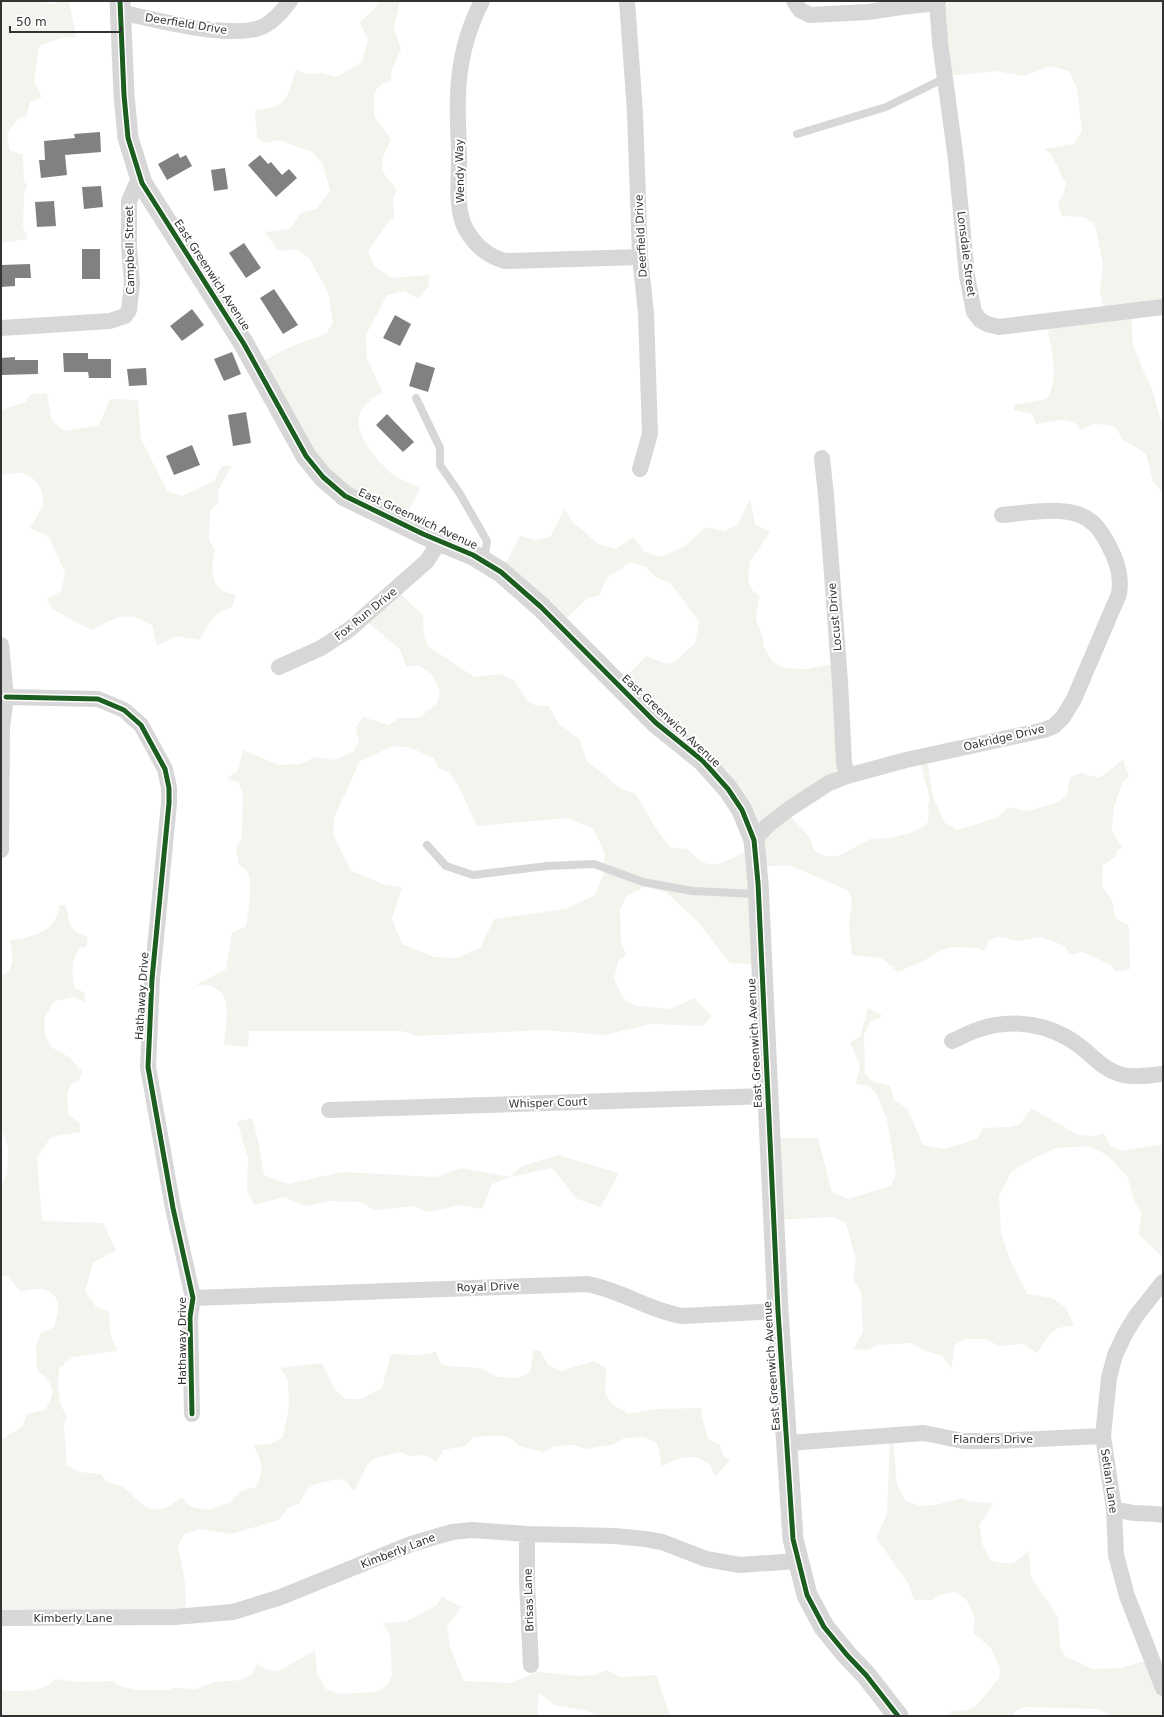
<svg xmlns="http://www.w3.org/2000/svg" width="1164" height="1717" viewBox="0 0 1164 1717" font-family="'DejaVu Sans',sans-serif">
<rect width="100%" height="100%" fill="#fff"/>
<path fill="#f1f5ed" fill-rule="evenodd" d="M1 1H38L52 4 61 1H69L76 37 61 38 39 46 34 82 42 97 30 102 26 117 18 118 7 134 10 150 23 155 24 181 27 186 24 193 23 227 28 239 1 243Z
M378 1H400L394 27 401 50 392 68 391 80C370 88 375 96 374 116L391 139 383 157 382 171 397 190 393 198 394 217 387 224 368 251 374 266 392 278 429 275V286L418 298 404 291 387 295 366 335 367 359 383 393C376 394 371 400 366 405 344 425 376 459 392 474 399 480 411 483 420 488L405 519 343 495 257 365 287 348 326 334 333 322 328 292 309 258 296 249 278 251 265 232 290 229 300 213 316 209 330 191 323 164 312 152 279 140 265 143 257 138 255 110C289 107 286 99 296 70L306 74 323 73 336 77 362 62 368 40 360 22 376 7Z
M950 1H1163V306L1131 310 1133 345 1146 377 1150 383 1163 427V493L1153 482 1146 454 1122 439 1117 429 1109 425 1094 424 1081 430C1070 414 1053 422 1036 424L1032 414 1014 410 1013 405 1047 399C1060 378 1051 350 1047 327L1104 311 1100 292 1103 264 1095 225 1084 217 1062 216 1058 203 1063 196 1066 184 1051 154 1044 149 1074 144 1082 131 1077 89 1069 71 1050 66 1024 76 996 71 947 76 938 15Z
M47 393 52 421 65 431 99 425 110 399 138 400 141 439 167 491 182 496 214 481 222 466H232L218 490 219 501 210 512 209 540 215 550C211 561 211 581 220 589 223 592 230 593 235 594L236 596 232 607C215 611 207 625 200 640L176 636 157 646 152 625C125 609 116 618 91 630L52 609 47 599 61 591 65 573 49 537 30 528C34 521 39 514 42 507 47 494 36 476 22 473 16 472 8 476 1 474V410L25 402 31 394Z
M750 499 755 524 770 532 750 562 748 580 752 590 759 595 756 619 763 638V645L772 661 784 668 807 669 837 663 847 772 786 811 810 838 814 850 824 856H839L870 839 890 838 910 833 921 828 928 822 929 795 920 761 927 759 933 797 945 823 957 830 996 818 1009 807 1027 811 1057 803 1067 795 1070 777 1081 773 1099 778 1123 760 1129 776 1122 783 1114 806 1112 831 1122 847 1117 851 1115 857 1103 865 1102 886 1112 900 1115 918 1129 926 1130 969 1116 972 1111 965 1082 952 1070 955 1065 946 1041 937 1019 941 999 937 989 940 984 951 977 948 954 947 941 950 925 960 898 972 881 958 852 955 849 924 852 900 847 890 789 865 757 867 759 964 730 963 700 924 666 892 645 887 626 896 620 910 621 943 626 955 618 961 614 979 625 1001 637 1006 671 1009 694 998 712 1016 702 1026 652 1024 604 1035 545 1030 417 1036 401 1031H249L248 1047 224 1045C225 1026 235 994 211 986 207 985 200 985 196 985L226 969 232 933 246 926C248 913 254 882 247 871 245 869 242 867 239 865L236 849 242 837 243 795 238 782 227 778 238 771 243 750 279 765 300 764 315 757 334 760 353 752 359 742 356 727 363 717 388 725 399 718H419L437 704 440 691 432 674 418 665 406 667 400 649 367 622 397 591 423 615 424 636 428 646 474 677 500 674 514 680 525 698 534 705 549 706 558 723 579 739 587 761 620 788 636 794 656 829 670 847 688 849C709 877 727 860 752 848L741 808 619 684 646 656 667 664 676 661 695 643 699 622 680 595 669 582 655 577 646 567 630 562 606 579 599 596 588 598 560 624 500 574 520 536 535 540 550 537 565 509 572 521 598 544 616 549 634 537 644 552 661 557 684 547 706 527 724 531 738 524ZM393 746 408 747 434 758 439 769 449 772 458 785 477 826 568 818 594 829 605 855 603 876 595 895 566 909 494 919 480 948 457 958 434 957 402 944 392 919 402 887 385 885 351 871 333 834 334 818 360 761Z
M60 905H66C70 925 68 930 88 937L86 947 79 948C71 961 71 974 75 988L85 993V1002L73 997 54 1001 44 1019 45 1035 51 1047 69 1057 82 1071 79 1080 70 1085 67 1095 68 1114 80 1124V1132L51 1137 37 1157 42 1221 103 1223 116 1250 93 1263 85 1291 96 1307 109 1312 110 1332 117 1351 73 1357 59 1368C58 1388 56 1398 67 1417L64 1424 67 1465 79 1472 101 1474C111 1488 113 1481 124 1488 131 1492 136 1500 143 1505 157 1515 170 1507 181 1497L191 1507 208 1510 229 1503 241 1491 256 1487C265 1468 262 1464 254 1445L271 1444 283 1437 289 1407 288 1380 280 1368 322 1363 335 1390 346 1399H361L382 1388 391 1354 419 1355 436 1352 441 1364 448 1366 480 1368 497 1377 519 1378 530 1372 534 1350 540 1351 548 1365 561 1371 594 1361 606 1368 605 1393 612 1404 628 1414 656 1409 703 1408 701 1413 708 1439 720 1445 724 1457 730 1460 716 1476C713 1472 710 1463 705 1461 692 1452 674 1460 662 1466L657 1443 644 1437 624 1438 615 1444 587 1449 573 1445 554 1446 543 1452 519 1446C509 1431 491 1436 474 1437L465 1446 443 1450 436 1462 425 1455 409 1456 401 1452 375 1458 367 1465 354 1492 347 1482 338 1479 315 1484 306 1490 299 1504 288 1508 279 1520 231 1534 201 1529 184 1534 178 1547 185 1582 186 1612H1V1440L23 1426 27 1414 45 1410C57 1391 53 1383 37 1370L36 1346 41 1333 54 1327C56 1320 59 1311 58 1305 56 1286 35 1287 21 1292L8 1277 1 1275V1187L7 1173 8 1149 4 1135 1 1133V976C17 970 12 954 10 940 25 939 47 934 55 920 58 916 59 909 60 905Z
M868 1008 883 1016 870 1022 864 1035 865 1074 872 1081 890 1086 894 1100 907 1108 923 1145 943 1149 974 1140 978 1138 983 1128 1012 1127 1021 1123 1031 1108 1078 1135 1095 1136 1104 1133 1110 1146 1122 1151 1163 1144V1257L1138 1234 1142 1213 1136 1205 1127 1176 1107 1155 1088 1146 1056 1148 1030 1160 1011 1172 999 1196 1001 1232 1011 1262 1027 1294 1053 1298 1066 1308 1074 1326C1050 1326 1050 1335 1037 1353L1023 1344 999 1346 986 1339H965L955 1345 951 1369 943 1356 925 1351 912 1343 877 1345 868 1350 853 1349 863 1332 861 1292 853 1279 856 1261 846 1223 833 1217 773 1220 778 1138H818L832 1192 848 1199 891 1186 896 1173 887 1120 876 1093 868 1086 856 1084 860 1066 850 1042 860 1037Z
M252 1118 258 1140 264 1175 288 1184 342 1172 436 1177 461 1168 509 1177 522 1166 558 1155 619 1173 601 1207 577 1199 552 1168 510 1177 492 1184 482 1209 461 1205 427 1212 414 1206 374 1210 361 1202 329 1201 306 1206 283 1197 254 1205 247 1191 248 1157 237 1122Z
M890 1434 893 1436 897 1485 906 1501 920 1506 935 1505 962 1498 971 1502 994 1503 979 1525 983 1546 991 1561C1013 1565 1013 1566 1029 1550L1031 1577 1058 1617 1060 1647 1065 1656 1092 1669 1121 1668 1150 1659 1163 1689V1716H1111L1099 1709 1025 1707 1015 1711 1012 1716H945L952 1711 967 1710 976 1706 999 1678 1000 1668 991 1648 973 1633 975 1618 966 1599 955 1592 938 1595 933 1600H914L908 1583 876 1538 887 1514Z
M442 1597 461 1607 447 1626 450 1647 464 1681 510 1683 538 1672 579 1676 595 1675 606 1670 620 1677 656 1675 670 1716H599L584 1710 554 1705 539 1692 537 1716H1V1691C20 1690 42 1694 55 1679L79 1682 114 1681 120 1686 136 1690H167L173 1688 195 1689 215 1682 241 1680 252 1674 257 1663 267 1670 279 1671 315 1650 317 1673 326 1689 339 1694 375 1692 388 1685 392 1675 390 1635 382 1623 405 1622 437 1605Z"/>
<path fill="#818181" d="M100 132 101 152 65 155 67 175 41 178 39 160H45L44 141 75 138 74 134Z
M178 153 180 158 186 155 192 166 167 180 158 164Z
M260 155 268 164 271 162 282 175 289 169 297 178 276 197 248 165Z
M225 168 228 189 214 191 211 170Z
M101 186 103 207 84 209 82 187Z
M54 201 56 226 37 227 35 202Z
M244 243 261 268 246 278 229 253Z
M82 249H100V279H82Z
M30 264 31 278H15V286L1 287V265Z
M274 289 298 325 283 334 260 298Z
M192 309 204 325 182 341 170 326Z
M395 315 411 324 400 346 383 338Z
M232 352 241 374 224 381 214 359Z
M63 353H88V359H111V378H89L88 372H64Z
M15 357V360H38V374L1 375V358Z
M416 362 435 368 428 392 409 386Z
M146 368 147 385 129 386 127 369Z
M246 412 251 443 233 446 228 415Z
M387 414 414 442 403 452 376 425Z
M192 445 200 465 174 475 166 456Z"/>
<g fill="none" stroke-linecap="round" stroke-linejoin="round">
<path stroke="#d7d7d7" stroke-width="8" d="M797 134 886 107 945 78
M416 398 440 448V465L460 494 487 541 484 561
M427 845 446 866 473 875 547 866 594 864 643 882 692 891 758 894"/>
<path stroke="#d7d7d7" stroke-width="16" d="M482 1C467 30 459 62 458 95 457 116 459 138 459 159 459 180 456 203 463 223 470 241 486 256 505 261L640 257
M627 1 635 112 640 257 646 313 650 434 640 469
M794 1 800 10 810 15 868 12 901 7 938 3
M937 1 940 42 956 160 967 276 974 312 980 320 987 324 999 327 1163 307
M120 12C152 19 235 41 264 26 275 20 282 11 290 1
M1 328 110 321 125 316 129 310 132 283 129 247V201L136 185 142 183
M822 458 826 495 840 682 844 763 847 776
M1 645 6 697 2 727 1 850
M279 667 321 648 350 629 427 561 439 542
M6 697 98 699 124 710 141 725 165 769 169 788V803L152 979 148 1067 173 1208 193 1298 190 1317 192 1414
M754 840 768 825 789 809 829 783 847 776 906 760 1044 730 1054 726 1063 717 1074 699 1119 594C1122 576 1117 561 1108 544 1103 535 1098 526 1089 520 1069 504 1026 513 1002 515
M952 1041C960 1038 968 1033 977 1030 1012 1017 1052 1024 1081 1047 1095 1058 1105 1071 1123 1075 1136 1078 1150 1075 1163 1074
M329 1110 768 1096
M1163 1282 1136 1316 1125 1334 1115 1355 1109 1378 1103 1436 1114 1509 1116 1555 1127 1596 1163 1688
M193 1298 587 1284C621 1290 650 1311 683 1316L778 1311
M788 1443 924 1433 963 1441H996L1103 1436
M1114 1509 1133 1513 1156 1514 1163 1515
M527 1534V1583L531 1665
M1 1618 175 1617 233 1612 281 1597 411 1544 452 1532 472 1530 527 1534 615 1536 645 1539 662 1542 706 1559 740 1565 798 1561"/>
<path stroke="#d7d7d7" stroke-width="21" d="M120 1 124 95 128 138 142 183 244 344 306 456 323 477 345 496 423 534 473 555 501 572 541 607 656 723 703 761 728 789 742 810 754 840 758 883 778 1311 793 1539 807 1595 824 1627 847 1655 866 1675 898 1716"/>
<defs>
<path id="cycleway" d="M120 1 124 95 128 138 142 183 244 344 306 456 323 477 345 496 423 534 473 555 501 572 541 607 656 723 703 761 728 789 742 810 754 840 758 883 778 1311 793 1539 807 1595 824 1627 847 1655 866 1675 898 1716
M6 697 98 699 124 710 141 725 165 769 169 788V803L152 979 148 1067 173 1208 193 1298 190 1317 192 1414"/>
</defs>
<use href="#cycleway" stroke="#fff" stroke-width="8"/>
<use href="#cycleway" stroke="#1b5e20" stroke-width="5"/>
</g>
<g text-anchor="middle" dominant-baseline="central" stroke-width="4" stroke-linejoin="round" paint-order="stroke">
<g font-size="11" fill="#333" stroke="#fff">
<text transform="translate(186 24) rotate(9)">Deerfield Drive</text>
<text transform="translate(460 171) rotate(-91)">Wendy Way</text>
<text transform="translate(641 236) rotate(-93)">Deerfield Drive</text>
<text transform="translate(130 250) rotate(-91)">Campbell Street</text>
<text transform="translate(966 254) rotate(83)">Lonsdale Street</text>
<text transform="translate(212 275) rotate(57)">East Greenwich Avenue</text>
<text transform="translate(418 519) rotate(25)">East Greenwich Avenue</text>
<text transform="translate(366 614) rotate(-39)">Fox Run Drive</text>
<text transform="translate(835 617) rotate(-95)">Locust Drive</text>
<text transform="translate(671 721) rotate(43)">East Greenwich Avenue</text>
<text transform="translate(1004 738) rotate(-13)">Oakridge Drive</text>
<text transform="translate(142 996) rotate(-86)">Hathaway Drive</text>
<text transform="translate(755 1043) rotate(-93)">East Greenwich Avenue</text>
<text transform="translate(548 1103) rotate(-2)">Whisper Court</text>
<text transform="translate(488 1287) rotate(-2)">Royal Drive</text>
<text transform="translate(182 1341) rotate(-90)">Hathaway Drive</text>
<text transform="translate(772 1366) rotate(-94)">East Greenwich Avenue</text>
<text x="993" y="1439">Flanders Drive</text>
<text transform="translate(1109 1481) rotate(82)">Setian Lane</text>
<text transform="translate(398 1551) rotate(-21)">Kimberly Lane</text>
<text transform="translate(529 1600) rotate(-92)">Brisas Lane</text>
<text x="73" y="1618">Kimberly Lane</text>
</g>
</g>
<rect width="1164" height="1717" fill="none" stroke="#333333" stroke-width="4"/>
<path d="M10 26v6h111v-6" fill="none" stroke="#333333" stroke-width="2"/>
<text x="16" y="26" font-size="12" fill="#333333" stroke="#ffffff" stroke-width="3" paint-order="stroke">50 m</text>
</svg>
